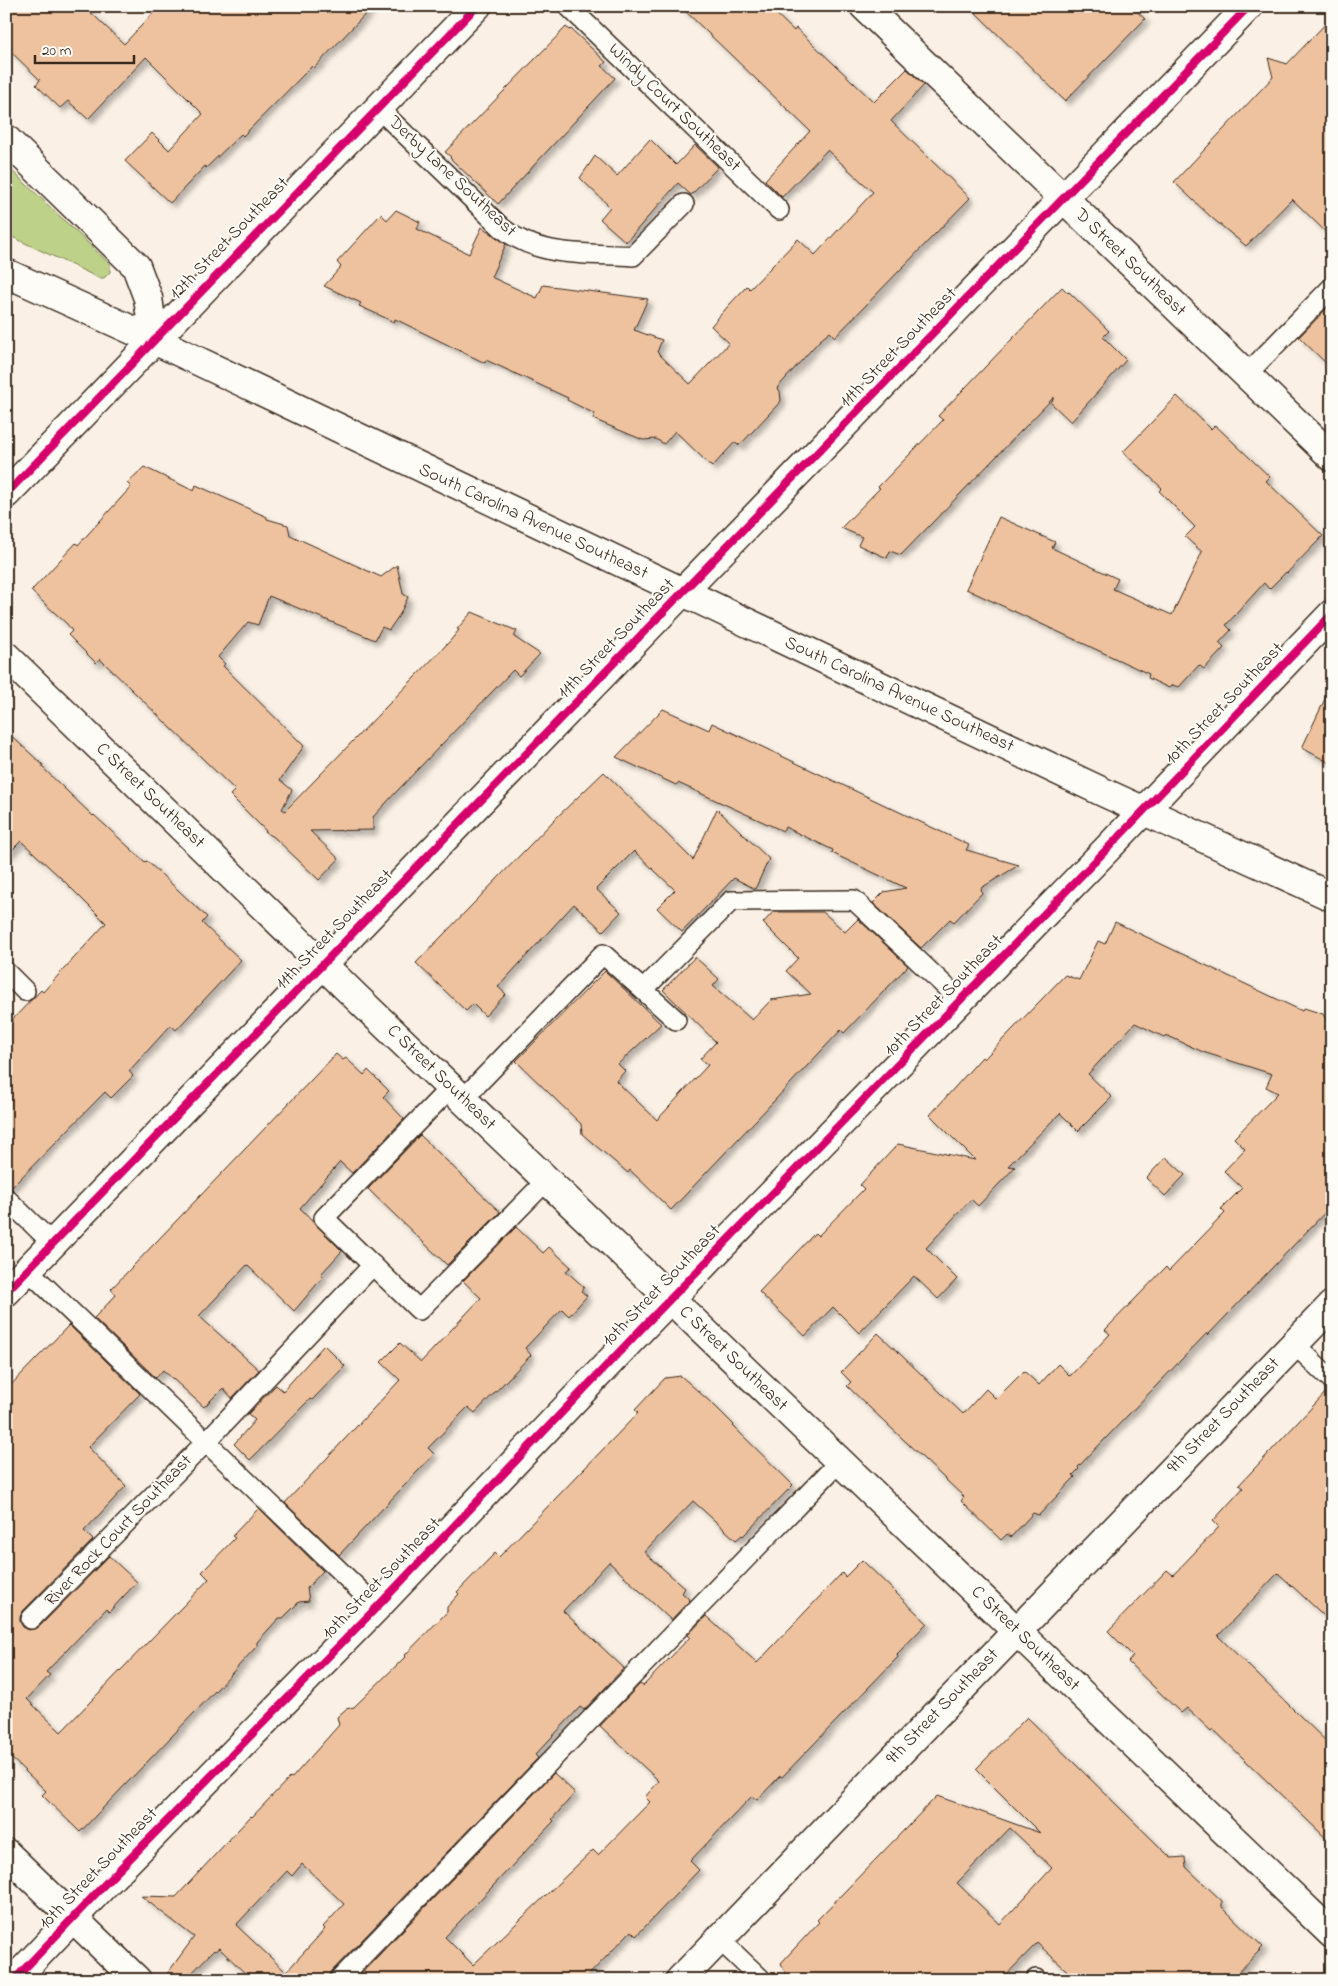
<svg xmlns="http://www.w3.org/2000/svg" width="1338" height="1986" viewBox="0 0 1338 1986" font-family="'Indie Flower',sans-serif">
<defs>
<filter id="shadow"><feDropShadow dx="4.5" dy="4.5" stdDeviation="2.5" flood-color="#0004"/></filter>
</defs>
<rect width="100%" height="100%" fill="#faf0e5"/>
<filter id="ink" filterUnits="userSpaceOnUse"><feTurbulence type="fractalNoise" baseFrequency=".02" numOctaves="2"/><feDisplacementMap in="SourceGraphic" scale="10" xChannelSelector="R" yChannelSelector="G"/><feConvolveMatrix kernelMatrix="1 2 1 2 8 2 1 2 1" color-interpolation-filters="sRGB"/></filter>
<g filter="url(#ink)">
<path fill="#bdd288" stroke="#7c7e53" d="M6 165 110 264V272L104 278H99L6 234Z"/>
<path fill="#efc29f" stroke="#3b2a1e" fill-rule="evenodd" filter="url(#shadow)" d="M6 6H84L124 44 160 6H373L314 68 312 66 243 136 241 134 206 168 205 166 170 203 125 161 152 133 169 150 203 114 146 57 88 119 68 101 60 108 36 85 40 80 6 47Z
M680 6H768L794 31 796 28 874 102 907 69 924 85 891 121 970 198 835 337 830 332 819 341 777 388 780 391 781 401 740 445 734 443 712 467 675 431 664 444 656 439 643 440 593 419 595 414 567 400 568 398 486 360 485 363 395 319 394 322 377 314 359 306 361 303 324 286 341 267 337 262 381 214 387 220 396 210 420 222 417 229 469 254 482 227 506 244 491 277 537 298 543 285 648 299 634 330 662 340 657 352 690 384 729 343 711 326 729 305 747 286 750 289 798 239 815 255 873 192 827 150 782 197 765 180 810 131Z
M969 6H1131L1145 19 1065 101Z
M1332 17V238L1292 199 1246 246 1212 218 1174 182 1273 77 1268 58 1287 64Z
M566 27 570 30 571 29 606 62 602 66 615 78 498 204 450 158 451 157 445 152Z
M650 139 676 165 695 145 718 167 691 195 678 183 626 242 600 219 610 207 580 178 595 156 617 176Z
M1062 287 1068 293 1069 292 1109 331 1103 337 1126 360 1071 422 1051 403 1054 397 901 555 890 551 887 558 858 545 862 537 841 528 880 488 878 487 943 420 938 416Z
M1332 303V369L1299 337Z
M1177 396 1211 429 1215 425 1270 477 1266 481 1323 536 1287 573 1286 572 1269 589 1264 583 1226 625 1231 630 1219 643 1224 648 1204 669 1199 665 1179 687 1172 685 1169 688 1148 678 1149 674 966 589 999 517 1055 542 1052 548 1118 579 1113 589 1172 615 1202 552 1185 537 1195 527 1159 491 1162 488 1123 452Z
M144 467 194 491 196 485 267 517V519L288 525 290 535 381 577 397 565 403 594 408 597 400 614 389 630 382 627 375 640 269 596 258 625 248 622 218 657 225 664 223 666 304 746 280 780 292 790 282 809 285 811 450 641 459 630 457 629 472 612 517 631 514 637 540 654 519 676 513 670 398 790 373 817V830L310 831 339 859 319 880 274 837 265 832 266 831 230 795 235 790 100 659 96 663 68 635 72 631 67 624 31 591 76 543 78 545 131 487 127 483Z
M1332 684V764L1302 748Z
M663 709 709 730 712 723 969 845 966 850 1019 865 981 888 982 893 954 922 950 919 921 948 873 903 884 892 906 888 832 853 833 850 785 827 783 831 678 783 676 785 616 757Z
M6 731 43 765 42 767 93 816 94 815 145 862 147 861 207 917 202 923 241 960 176 1030 171 1025 129 1071 133 1076 111 1098 105 1092 11 1188 6 1187V1026L41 990 43 992 106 923 62 879 21 841 6 856Z
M604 772 693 860 717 809 769 859 755 889 734 878 682 932 657 908 675 890 634 851 596 889 621 912 603 931 574 904 498 987 506 994 485 1016 473 1004 466 1011 416 963 556 818Z
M773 912H823L845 932 858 919 908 966 844 1033 841 1030 671 1210 630 1170 628 1173 582 1134 581 1124 516 1061 605 971 661 1024 618 1064 625 1071 616 1081 657 1120 708 1065 700 1059 716 1042 663 990 695 957 719 979 713 986 752 1020 771 1000 811 994 786 971 798 958 763 923Z
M1115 922 1302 1011 1304 1008 1323 1014 1327 1021 1332 1024V1205L1208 1335 1207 1333 1078 1467 1079 1469 1073 1475 1075 1477 1039 1515 1033 1513 1011 1537 1007 1534 1001 1540 961 1501 964 1497 847 1386 851 1382 841 1372 878 1333 963 1414 986 1389 996 1399 1024 1371 1039 1385 1058 1364 1070 1376 1110 1334 1105 1330 1166 1267 1169 1271 1225 1213 1221 1209 1242 1188 1224 1171 1245 1149 1234 1138 1278 1093 1266 1087 1272 1074 1203 1052 1166 1035 1164 1037 1135 1023 1088 1074 1112 1097 1078 1131 1060 1113 1008 1166 1015 1167 978 1206 971 1199 926 1248 957 1279 938 1299 914 1276 859 1333 833 1307 805 1336 759 1292 815 1233 818 1236 864 1189 860 1185 898 1144 975 1160 930 1115 982 1057 984 1059 1065 975 1079 980 1098 941 1105 944Z
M336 1054 343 1060 346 1058 364 1075 368 1070 389 1091 383 1097 404 1119 352 1173 340 1162 300 1208 342 1251 321 1274 323 1277 294 1311 247 1265 199 1316 259 1370 232 1398 223 1388 204 1407 163 1370 156 1378 94 1318 116 1295 111 1289Z
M420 1135 500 1212 447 1265 368 1189Z
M1166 1157 1185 1175 1165 1196 1146 1178Z
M516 1227 543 1253 549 1247 571 1267 566 1271 584 1287 581 1291 587 1296 569 1316 562 1309 525 1348 531 1355 475 1413 468 1407 428 1448 434 1454 339 1555 285 1503 400 1380 381 1362 400 1343 421 1362 481 1298 463 1281Z
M69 1325 140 1394 88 1447 126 1486 84 1531 93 1540 23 1611 20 1617V1622L23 1627 29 1630 39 1627 109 1556 137 1582 109 1612 106 1609 46 1672 50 1675 27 1699 61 1732 209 1579 202 1572 235 1538 232 1536 259 1508 323 1571 307 1588 309 1601 299 1602 283 1618H279L257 1642V1646L218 1688 80 1832 42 1795 46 1791 6 1753V1390Z
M324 1345 345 1366 312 1400 310 1399 250 1460 234 1444 255 1420 248 1414 276 1385 283 1391Z
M681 1376 716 1407 734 1425 733 1426 793 1485 743 1536 742 1535 736 1540 693 1501 644 1552 685 1588 682 1593 690 1600 671 1620 609 1562 563 1611 624 1668 584 1710 580 1707 535 1755 538 1758 331 1972 328 1980H252L219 1948 215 1951 214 1950 185 1980H166L164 1978 194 1937 141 1896 176 1897 251 1816 252 1817 290 1777 292 1778 339 1725 337 1717 346 1709 354 1707 405 1657 404 1656 447 1612V1607L459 1594 457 1592 495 1553 499 1557 638 1413 635 1410 665 1378ZM302 1864 344 1904 323 1927 325 1929 286 1972 236 1925 287 1871 292 1876Z
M1328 1390 1332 1391V1623L1278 1573 1218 1636 1332 1747V1844L1213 1729 1211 1731 1187 1708 1181 1713 1128 1662 1133 1656 1108 1631 1167 1570 1173 1575 1219 1527 1213 1521 1243 1488 1239 1485Z
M862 1560 927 1623 897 1654 898 1657 782 1777 780 1776 757 1800 752 1796 690 1861 699 1870 636 1936 631 1931 584 1980H355L554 1773 575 1793 552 1819 554 1821 445 1937 473 1965 593 1850 598 1855 650 1802 645 1797 659 1781 600 1726 640 1684 643 1686 690 1637 688 1635 706 1616 757 1663 842 1573 845 1577Z
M1027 1717 1171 1858 1185 1857 1186 1867 1222 1901V1907L1263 1947 1231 1980H1077L1037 1943 1001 1980H789L781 1963 819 1922 817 1920 937 1796 1040 1833 976 1769ZM1010 1828 1052 1868 1000 1924 957 1883Z"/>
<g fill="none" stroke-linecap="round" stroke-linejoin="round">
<defs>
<path id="service" d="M568 6 779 210
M378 108 502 228C538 258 589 253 633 256L684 204
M1246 375 1332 287
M6 972 25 991
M643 990 676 1020
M451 1087 324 1218 419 1310 547 1180
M463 1099 603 954 643 990 731 901 854 900 960 1000
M6 1198 53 1244
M28 1270 377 1607
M1294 1344 1332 1380
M31 1619 206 1442 373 1265
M719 1939 762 1980
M339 1980 840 1461
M1036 1980V1979"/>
<path id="minor" d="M864 6 1332 457
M6 139 136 266 148 298 154 340
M6 494 477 6
M6 656 356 997 1332 1934
M14 1980 103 1886 377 1607 644 1326 1106 850 1332 614
M680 1980 1332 1305"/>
<path id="tertiary" d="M6 273 154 340 1105 793 1332 897"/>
<path id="secondary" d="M6 1292 1249 6
M6 1853 137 1980"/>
</defs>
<use href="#service" stroke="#3b2a1e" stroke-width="22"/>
<use href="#minor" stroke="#3b2a1e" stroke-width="31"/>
<use href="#tertiary" stroke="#3b2a1e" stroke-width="31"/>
<use href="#secondary" stroke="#3b2a1e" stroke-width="31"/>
<use href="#service" stroke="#fdfcf7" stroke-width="19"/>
<use href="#minor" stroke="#fdfcf7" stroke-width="28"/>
<use href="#tertiary" stroke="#fdfcf7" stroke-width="28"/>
<use href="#secondary" stroke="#fdfcf7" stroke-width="28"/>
<defs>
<path id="cycleway" d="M6 494 477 6
M6 1292 1249 6
M14 1980 103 1886 377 1607 644 1326 1106 850 1332 614"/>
</defs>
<use href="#cycleway" stroke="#fdfcf7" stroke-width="11"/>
<use href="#cycleway" stroke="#d6006c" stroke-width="8"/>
</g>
</g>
<g text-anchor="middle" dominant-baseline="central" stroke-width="4" stroke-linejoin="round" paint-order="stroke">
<g font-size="18" fill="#3b2a1e" stroke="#fdfcf7">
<text transform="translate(674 108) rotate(44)">Windy Court Southeast</text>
<text transform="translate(452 177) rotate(43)">Derby Lane Southeast</text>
<text transform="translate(230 239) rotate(-46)">12th Street Southeast</text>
<text transform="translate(1130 263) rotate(44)">D Street Southeast</text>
<text transform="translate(899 348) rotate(-46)">11th Street Southeast</text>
<text transform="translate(533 522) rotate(25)">South Carolina Avenue Southeast</text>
<text transform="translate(617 639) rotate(-46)">11th Street Southeast</text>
<text transform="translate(899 695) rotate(25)">South Carolina Avenue Southeast</text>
<text transform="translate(1225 704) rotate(-46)">10th Street Southeast</text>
<text transform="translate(150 796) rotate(44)">C Street Southeast</text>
<text transform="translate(335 930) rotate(-46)">11th Street Southeast</text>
<text transform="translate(944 996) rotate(-46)">10th Street Southeast</text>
<text transform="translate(441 1078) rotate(44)">C Street Southeast</text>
<text transform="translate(662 1286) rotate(-46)">10th Street Southeast</text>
<text transform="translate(733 1359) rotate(44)">C Street Southeast</text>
<text transform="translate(1224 1416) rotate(-46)">9th Street Southeast</text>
<text transform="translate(119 1531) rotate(-46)">River Rock Court Southeast</text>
<text transform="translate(382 1579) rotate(-46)">10th Street Southeast</text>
<text transform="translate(1025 1639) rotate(44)">C Street Southeast</text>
<text transform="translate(943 1707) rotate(-46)">9th Street Southeast</text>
<text transform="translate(99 1869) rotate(-46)">10th Street Southeast</text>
</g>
</g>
<rect width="1338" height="1986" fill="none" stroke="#fdfcf7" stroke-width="25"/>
<rect x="12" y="12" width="1313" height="1961" fill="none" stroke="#3b2a1e" stroke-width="2" filter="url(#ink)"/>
<path d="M35 55v8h99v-8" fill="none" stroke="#3b2a1e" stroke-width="2.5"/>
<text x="42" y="55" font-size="15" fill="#3b2a1e" stroke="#fdfcf7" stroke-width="4" paint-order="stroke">20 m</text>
</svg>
